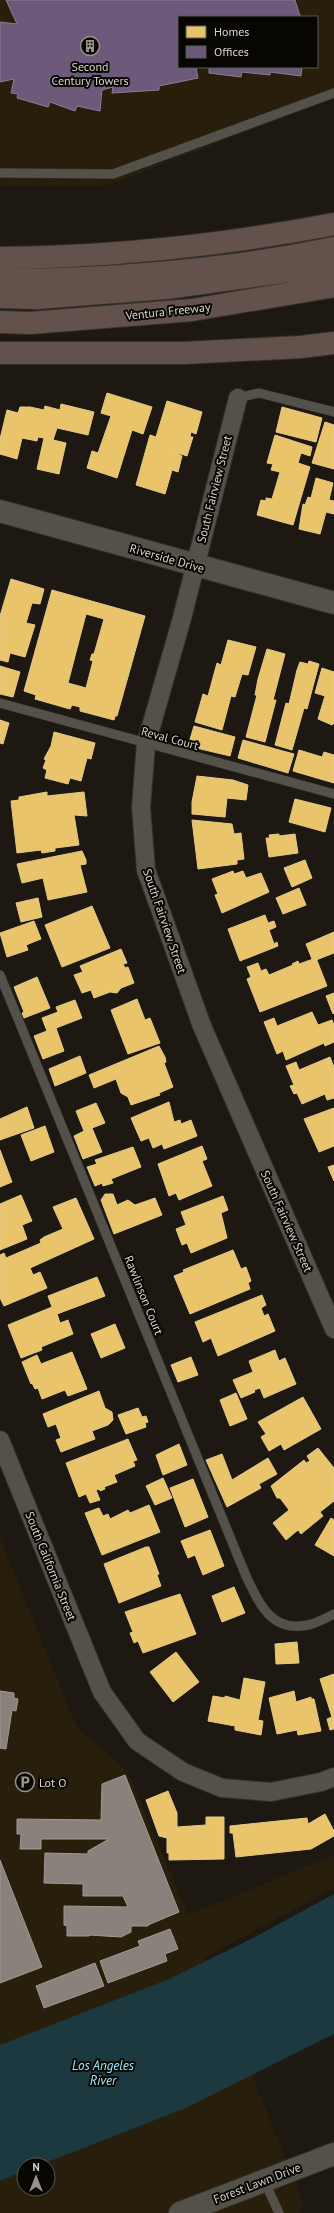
<svg xmlns="http://www.w3.org/2000/svg" width="334" height="2213" viewBox="0 0 334 2213" font-family="'PT Sans',sans-serif">
<rect width="100%" height="100%" fill="#1d1912"/>
<path fill="#271e0c" fill-rule="evenodd" d="M0 0H334V98L109 185 0 186ZM179 17H317V67H179Z
M0 1538 76 1726 128 1772 188 1915 334 1855V1888L205 1957 303 2203 300 2213H0ZM24 2165H48V2189H24Z"/>
<path fill="#1b393f" d="M334 1894V2034L186 2108 40 2165H24V2171L0 2181V2045L169 1979 253 1938Z"/>
<path fill="#e9c46a" stroke="#e4c987" fill-rule="evenodd" d="M107 393 152 407 143 434 132 430 117 478 87 468 92 451 98 453 111 416 101 413Z
M167 401 202 412 196 434 191 432 190 437H193L187 456 175 452 182 456 178 472 172 470 165 494 136 485 150 435 156 437Z
M61 404 94 412 88 435 57 428 53 440 66 443 59 474 37 469 44 438 38 437 37 441 22 438 17 459 0 454V439L7 410 18 413 20 407H30L44 410 45 406 60 410Z
M282 407 322 418 316 442 276 432Z
M325 422 334 425V469L312 463Z
M275 435 312 447 310 456 301 453 298 463 310 467 293 525 257 515 261 500 266 501V498L272 499 280 472 271 470 273 464 267 463Z
M316 478 333 483 329 500 334 501V514L326 512 320 534 299 529 303 504 305 505 308 497 311 498Z
M11 579 44 589 40 604 32 603 26 623 35 625 25 657 10 653 8 662 0 660V616Z
M52 590 145 616 117 716H115L114 720 80 711V707L72 705 70 709 35 699 36 695 24 691ZM86 614 104 619 94 654H92L90 660 93 661 86 688 68 683Z
M228 640 256 647 248 675 242 674 235 697 231 696 222 730 195 722 203 694 208 696 217 663 221 665Z
M267 649 285 654 273 700H276L265 742 246 737 257 695H255L258 679Z
M309 661 319 664 307 709 304 708 292 750 275 745 286 703 289 704 297 670 300 662 308 664Z
M0 666 20 672 13 697 0 694Z
M322 668 334 672V723L332 725 318 719 325 696 315 693Z
M0 720 9 723 3 744 0 743Z
M194 726 235 737 230 756 188 746Z
M54 732 95 743 91 759 87 758 81 781 70 778 68 784 45 778 47 770 43 768 46 760 44 759 51 746Z
M243 740 294 754 288 773 238 758Z
M299 750 322 757 324 752 334 755V783L293 771Z
M197 776 233 780 248 785 246 800 227 798 225 817 192 814V802Z
M47 792V796L84 792 87 816 74 815 79 845 55 848V851L42 853 41 850 17 853 11 801 19 800V797Z
M295 799 331 808 325 832 289 822Z
M192 820 232 824 234 834 241 833 244 859 237 860V864L198 869Z
M279 834V836L295 834 298 853 269 857 266 838H270L269 835Z
M82 851 86 860V864L80 865 87 892 48 900 43 878 22 883 17 864Z
M305 860 312 878 292 887 284 868Z
M233 871 234 874 243 871 246 878 261 873 269 892 222 913 215 895 218 894 212 879Z
M299 888 306 905 283 914 276 898Z
M38 898 42 917 21 922 16 903Z
M92 906 110 948 62 967 45 925Z
M265 915 268 923 274 921 276 927 269 930 274 944 277 942 278 946 240 961 228 929Z
M34 921 41 939 26 945 28 950 7 957 0 933Z
M334 932V953L316 960V958L312 959 306 944Z
M121 949 127 963 123 964 125 968 128 967 134 983 121 988 117 993 110 992 94 998 91 990 82 993 74 975 83 972 80 966Z
M316 958 327 986 260 1012 247 979 251 977 247 967 258 963 261 971 266 969 269 975 293 965 292 964 298 961 299 964Z
M37 977 50 1008 24 1018 22 1013 24 1012 14 987Z
M334 993V1013L333 1014 326 996Z
M137 999 145 1020 150 1018 160 1043 128 1054 111 1010Z
M75 1000 82 1018 56 1028 64 1051 43 1059 34 1036 47 1031 42 1018 58 1012 56 1007Z
M312 1012 318 1025 332 1020 334 1025V1042L325 1046 324 1043 286 1060 283 1051 277 1054 264 1022 274 1018 277 1026Z
M159 1046 165 1057 166 1062 164 1063 173 1087 159 1093 160 1095 131 1105 128 1097 121 1093 116 1079 94 1088 89 1075Z
M80 1056 86 1073 55 1086 49 1069Z
M330 1057 334 1067V1098L327 1100 325 1094 302 1104 297 1093 294 1094 290 1086 294 1085 286 1066 296 1062 299 1070Z
M169 1102 174 1122 180 1120 181 1124 191 1120 197 1136 164 1149 162 1144 153 1148 149 1138 141 1141 131 1118Z
M96 1103 105 1123 92 1128 102 1152 83 1159 74 1136 84 1131 76 1111Z
M27 1107 34 1128 0 1140V1119Z
M334 1108V1146L319 1152 304 1119Z
M45 1126 54 1152 31 1161 21 1135Z
M202 1146 207 1159 202 1161 212 1186 179 1200 176 1193 169 1196 158 1164Z
M133 1147 141 1167 111 1179 113 1183 103 1186 102 1183 95 1186 87 1167 97 1164 95 1160Z
M0 1150 12 1182 0 1187Z
M334 1165V1181L328 1167Z
M105 1194H113L117 1205 128 1200 135 1205 155 1198 162 1215 114 1234 101 1200Z
M21 1195 32 1221 22 1225 27 1239 0 1250V1204Z
M223 1196 228 1210 221 1213 227 1238 191 1253 187 1243 182 1245 176 1229 186 1225 181 1212Z
M76 1198 94 1239 30 1268 33 1275 40 1272 47 1288 4 1306 0 1298V1255L4 1253 6 1258 41 1243 40 1240 44 1237 63 1229 53 1207Z
M233 1250 241 1269 246 1267 251 1281 248 1283 250 1289 190 1314 174 1276 184 1272 183 1270Z
M97 1277 105 1296 57 1314 60 1323 68 1320 73 1334 41 1347 42 1350 21 1358 8 1325 52 1307 48 1296Z
M262 1295 266 1305 261 1308 264 1316 268 1314 275 1331 218 1356 211 1338 203 1342 195 1322Z
M115 1324 125 1348 101 1358 91 1334Z
M275 1350 279 1361 285 1358 296 1384 264 1398 260 1388 254 1390 255 1392 241 1398 233 1380 253 1372 249 1361Z
M72 1352 87 1389 68 1396 65 1390 42 1399 38 1388 35 1389 32 1383 31 1384 22 1362 37 1355 41 1364Z
M191 1357 198 1375 178 1382 171 1365Z
M99 1391 105 1408 112 1412 113 1420 108 1425 92 1431 95 1439 61 1452 56 1440 61 1438 56 1424 48 1427 43 1414Z
M236 1393 247 1419 230 1426 220 1400Z
M303 1397 321 1429 284 1450 281 1444 269 1451 261 1437 266 1434 258 1422Z
M138 1408 142 1417 146 1416 148 1422 145 1423 146 1427 126 1434 118 1415Z
M128 1439 137 1460 133 1461 135 1466 114 1475 117 1482 104 1487 105 1489 100 1491V1489L96 1490 100 1500 90 1503 86 1494 79 1497 66 1463Z
M179 1444 187 1465 163 1475 156 1455Z
M318 1448 334 1468V1501L320 1512 323 1516 301 1534 298 1530 286 1540 273 1523 289 1510 280 1498H277L271 1486 304 1460 306 1463 310 1461 307 1456Z
M222 1454 232 1480 268 1458 277 1474 259 1484 261 1488 227 1507 206 1460Z
M163 1478 172 1498 155 1505 146 1486Z
M193 1479 208 1517 185 1527 170 1488Z
M149 1505 160 1532 102 1555 85 1513 99 1508 103 1516 108 1514 110 1519 128 1510 130 1513Z
M331 1518 334 1520V1556L315 1545Z
M210 1530 224 1566 203 1575 195 1555 188 1558 181 1541Z
M146 1547H149L159 1574 157 1575 161 1586 119 1603 104 1564Z
M234 1587 245 1613 222 1622 212 1596Z
M180 1594 196 1634 143 1653 138 1641 134 1643 130 1633 133 1632 125 1612Z
M297 1642 299 1663 276 1664 275 1644Z
M176 1652 199 1682 173 1702 150 1672Z
M334 1674V1729L330 1730 327 1719 332 1717 320 1679Z
M244 1678 265 1682 258 1720 263 1721 261 1735 235 1730V1726L208 1721 213 1696 225 1698V1696L240 1700Z
M294 1691 296 1702 311 1697V1699H314L321 1731 298 1735 297 1730 277 1734 269 1698Z
M168 1791 177 1813V1827L206 1825V1817H224V1859L169 1860V1853H167V1838L159 1836 146 1800Z
M325 1814 334 1831V1836L311 1849 236 1857 233 1833H230V1826L307 1818 308 1824Z"/>
<path fill="#6d597a" stroke="#8d7e92" d="M6 0H295L300 16 306 17H179V67H196L198 78 159 86V90L112 93 113 87 102 90 100 111 77 106 75 111 50 102 48 107 17 98 18 94 11 93 14 79 0 82V22L17 24Z
M209 67H302L301 76 270 72V75L242 72 241 77 209 73Z"/>
<path fill="#8a817c" stroke="#a19a94" d="M0 1691 14 1693V1698L18 1699 16 1711 12 1710 6 1749 0 1748Z
M125 1775 179 1912 148 1925V1926H131V1932L121 1937 89 1935V1936H67V1926L64 1925V1906L128 1907 123 1896H83V1884L44 1883 45 1853 88 1854V1851L109 1839H41V1849H20L21 1834H17V1819L101 1820 102 1784Z
M0 1860 42 1967 0 1983Z
M170 1929 178 1949 165 1954 167 1961 108 1983 100 1961 140 1946 138 1941Z
M95 1963 104 1986 44 2008 36 1986Z"/>
<g fill="none" stroke-linecap="round" stroke-linejoin="round">
<defs>
<path id="lane" d="M0 173 113 174 334 93
M238 398 259 393 334 412
M0 703 334 794
M0 975 246 1576C259 1603 271 1633 308 1625 317 1623 326 1618 334 1614
M264 2180 279 2213"/>
<path id="street" d="M238 398 182 618 146 744 141 807 146 870 202 1026 334 1329
M0 1440 102 1692 137 1741 183 1772 222 1788 271 1792 321 1782 334 1777"/>
<path id="secondary" d="M0 511 334 603
M180 2213 334 2154"/>
<path id="highway" d="M0 258C112 257 224 245 334 224
M0 280C109 280 228 270 334 248
M0 297 37 298 166 288 334 265
M0 322 30 323 192 310 334 286
M0 353H183L301 347 334 343"/>
</defs>
<use href="#lane" stroke="#35322d" stroke-width="10"/>
<use href="#street" stroke="#35322d" stroke-width="20"/>
<use href="#secondary" stroke="#35322d" stroke-width="24"/>
<use href="#highway" stroke="#35322d" stroke-width="24"/>
<use href="#lane" stroke="#54514a" stroke-width="9"/>
<use href="#street" stroke="#54514a" stroke-width="18"/>
<use href="#secondary" stroke="#54514a" stroke-width="22"/>
<use href="#highway" stroke="#63524c" stroke-width="22"/>
</g>
<defs>
<symbol id="building-ring" viewBox="-11 -11 22 22"><circle r="9.5" fill="#080602" stroke="#97938a" stroke-width="1.5"/><path d="M-4-6H4V6H1V3H-1V6H-4ZM-2.5-4.3h1.7v1.8h-1.7ZM.8-4.3h1.7v1.8H.8ZM-2.5-1h1.7V.8h-1.7ZM.8-1h1.7V.8H.8Z" fill="#97938a"/></symbol>
<symbol id="parking-ring" viewBox="-11 -11 22 22"><circle r="9.5" fill="#080602" stroke="#97938a" stroke-width="1.5"/><path d="M-3.5-5.5H1a3.5 3.5 0 0 1 0 7H-1V5.5H-3.5ZM-1-3.4V-.6H.8a1.4 1.4 0 0 0 0-2.8Z" fill="#97938a"/></symbol>
</defs>
<g fill-rule="evenodd">
<use href="#building-ring" x="79" y="35" width="22" height="22"/>
<use href="#parking-ring" x="14" y="1771" width="22" height="22"/>
</g>
<g text-anchor="middle" dominant-baseline="central" stroke-width="4" stroke-linejoin="round" paint-order="stroke">
<g font-size="12" fill="#d8d4cb" stroke="#080602">
<text x="90" y="66">Second<tspan x="90" dy="14">Century Towers</tspan></text>
<text x="39" y="1782" text-anchor="start">Lot O</text>
</g>
<g font-size="12" fill="#d8d4cb" stroke="#080602">
<text transform="translate(168 311) rotate(-6)">Ventura Freeway</text>
<text transform="translate(214 489) rotate(-76)">South Fairview Street</text>
<text transform="translate(167 558) rotate(16)">Riverside Drive</text>
<text transform="translate(170 738) rotate(15)">Reval Court</text>
<text transform="translate(165 921) rotate(71)">South Fairview Street</text>
<text transform="translate(287 1221) rotate(66)">South Fairview Street</text>
<text transform="translate(144 1295) rotate(68)">Rawlinson Court</text>
<text transform="translate(51 1566) rotate(68)">South California Street</text>
<text transform="translate(257 2183) rotate(-21)">Forest Lawn Drive</text>
</g>
<g font-size="13" font-style="italic" fill="#9be8fa" stroke="#080602">
<text x="103" y="2065">Los Angeles<tspan x="103" dy="15">River</tspan></text>
</g>
</g>
<rect x="178" y="16" width="140" height="52" fill="#080602" stroke="#5b5852"/>
<rect x="186" y="26" width="20" height="12" fill="#e9c46a" stroke="#5b5852"/>
<text x="214" y="36" font-size="12" fill="#d8d4cb">Homes</text>
<rect x="186" y="46" width="20" height="12" fill="#6d597a" stroke="#5b5852"/>
<text x="214" y="56" font-size="12" fill="#d8d4cb">Offices</text>
<g transform="translate(36 2177)"><circle r="19" fill="#080602" stroke="#5b5852"/>
<path d="M0-3L7 15L0 10L-7 15Z" fill="#97938a"/>
<text y="-6" font-size="11" font-weight="bold" text-anchor="middle" fill="#d8d4cb">N</text>
</g>
</svg>
